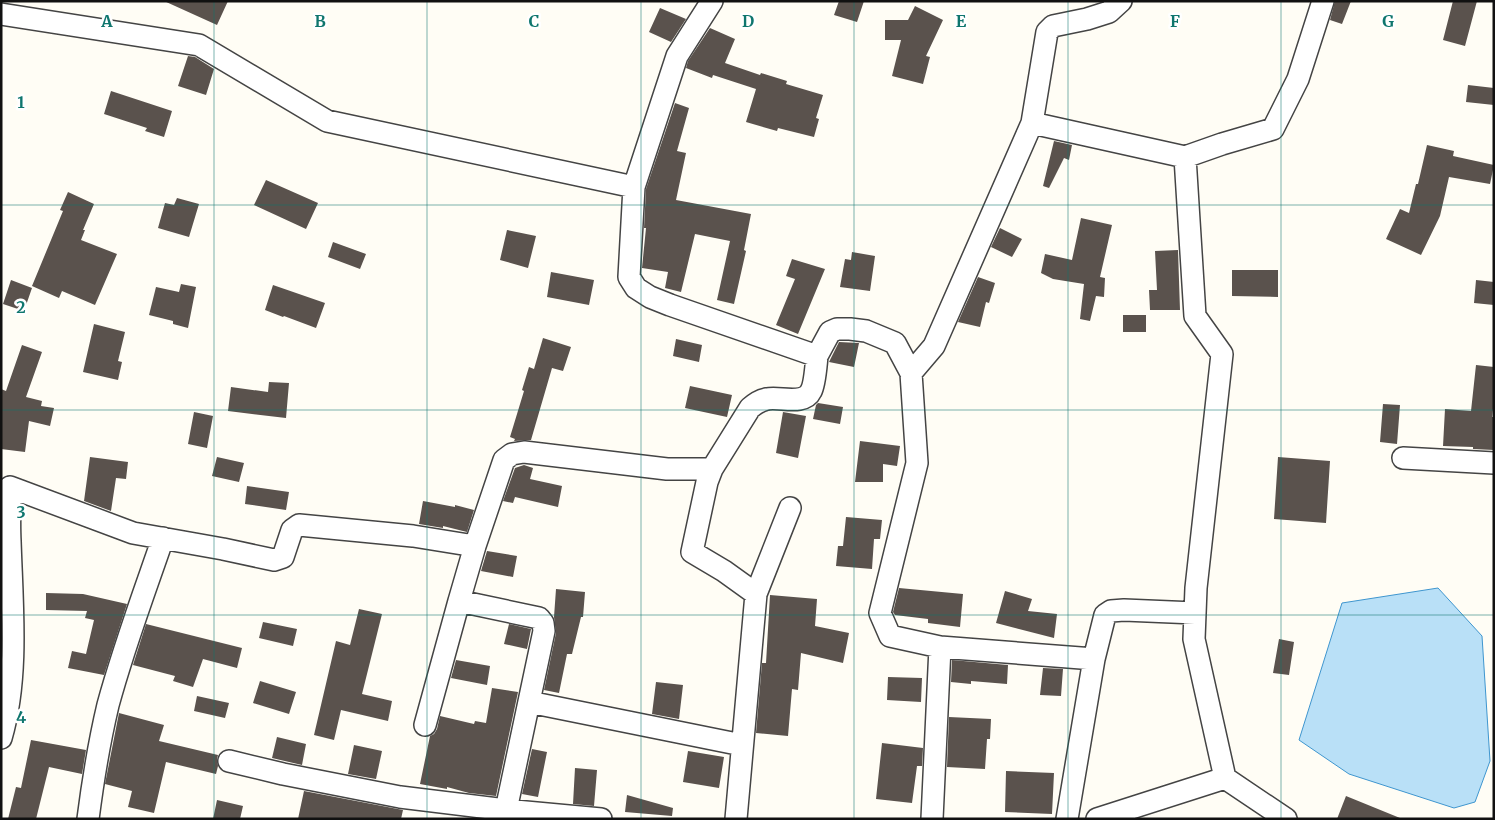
<svg xmlns="http://www.w3.org/2000/svg" width="1495" height="820" viewBox="0 0 1495 820" font-family="Merriweather,serif">
<rect width="100%" height="100%" fill="#fffdf5"/>
<path fill="#b9e0f7" stroke="#3f96cf" d="M1438 588 1482 636 1490 761 1475 802 1454 808 1349 774 1299 740 1342 603Z"/>
<path fill="#5a524d" d="M164 1H228L217 25Z
M839 1H864L857 22 834 15Z
M1335 1H1351L1342 24 1330 20Z
M1453 1H1477L1465 46 1443 40Z
M915 6 943 20 926 56 930 57 923 84 892 76 901 40H885V20H908Z
M660 8 686 19 671 42 649 32Z
M710 28 735 39 725 63 760 75 761 73 787 81 786 84 823 95 816 118 819 119 814 137 778 128 777 131 746 122 756 89 713 75 712 78 686 68 688 61Z
M188 56 195 57 214 69 206 95 178 86Z
M1468 85 1494 88V105L1466 102Z
M111 91 172 111 164 137 145 131 147 128 104 114Z
M675 103 689 108 677 151 686 153 676 200 751 214 744 250 746 251 734 304 717 300 730 241 695 234 681 292 665 288 668 272 642 268 646 228H644L646 189Z
M1054 141 1072 145 1069 160 1064 158 1049 188 1043 186Z
M1427 145 1454 151 1453 156 1494 165 1490 184 1449 177 1440 216 1421 255 1386 239 1400 209 1409 213 1416 184H1418Z
M266 180 318 203 306 229 254 205Z
M68 192 94 204 83 230H85L81 240 117 254 95 305 62 291 59 298 32 286 63 211 60 210Z
M177 198 199 204 189 237 158 228 165 203 174 205Z
M1081 218 1112 225 1100 277 1105 278 1104 297 1096 296 1090 321 1080 319 1084 284 1053 279 1041 273 1045 254 1072 260Z
M1000 228 1022 239 1012 257 991 247Z
M507 230 536 236 528 268 500 260Z
M333 242 366 254 360 269 328 257Z
M1178 250 1180 310H1150L1149 290H1157L1155 251Z
M852 252 875 256 870 291 840 287 845 259 851 260Z
M792 259 825 269 798 334 776 325 795 279 786 276Z
M1232 270H1278V297L1232 296Z
M551 272 594 280 589 305 547 297Z
M978 277 995 283 989 303 986 302 980 327 958 322Z
M11 280 32 288 24 311 3 304Z
M1476 280 1494 282V305L1474 303Z
M181 284 196 287 188 328 173 324V321L149 315 156 287 179 292Z
M273 285 325 303 316 328 284 316 283 317 265 310Z
M1123 315H1146V332H1123Z
M94 324 125 332 118 361 122 362 118 380 83 372Z
M543 338 571 347 563 371 552 368 531 440 514 441 515 439 510 437 524 391 522 390 529 367 534 369Z
M676 339 702 345 699 362 673 356Z
M839 342 859 343 854 367 829 362Z
M22 345 42 352 26 397 42 401 41 406 54 408 50 426 29 421 25 452 1 449V389L6 391Z
M1476 365 1494 367V400L1492 417H1494V450L1473 449V447L1443 446 1445 409 1471 411Z
M269 382 289 383 286 418 228 411 231 387 268 392Z
M690 386 732 395 727 417 685 408Z
M818 403 843 407 840 424 813 419 816 405Z
M1383 404 1400 405 1397 444 1380 442Z
M194 412 213 416 207 448 188 444Z
M783 412 806 416 798 458 776 453Z
M860 441 900 446 897 466 883 464V482H855Z
M90 457 128 462 126 479 116 478 111 511 84 501Z
M217 457 244 463 239 482 212 476Z
M1278 457 1330 461 1326 523 1274 519Z
M524 465 533 468 530 479 562 486 558 507 515 497 513 503 503 501 515 468Z
M247 486 289 492 286 510 245 504Z
M423 501 455 507V505L474 510 467 532 443 526V528L419 524Z
M846 517 882 520 880 539H874L872 569 836 566 838 546H843Z
M487 551 517 556 513 577 481 571Z
M899 588 963 594 960 627 928 623V619L895 615 893 612Z
M556 589 585 592 583 617H581L572 654H567L559 693 544 690 556 633 554 617Z
M1005 591 1032 599 1028 611 1057 614 1054 638 996 623Z
M46 593 83 594 127 604 104 675 68 668 72 651 86 654 94 620 85 618 87 611 46 610Z
M770 595 817 599 815 626 849 633 843 663 801 653 798 690 792 689 788 736 756 733 762 663H766Z
M359 609 382 614 362 694 392 701 388 721 341 710 334 740 314 735 336 641 350 645Z
M263 622 297 629 293 646 259 638Z
M146 624 242 648 237 668 203 659 193 687 173 681 175 676 133 665Z
M509 624 531 629 527 649 504 644Z
M1279 639 1294 642 1289 675 1273 673Z
M456 660 490 666 487 685 451 678Z
M952 660 1008 665 1007 684 971 681V684L951 682Z
M1043 668 1063 669 1061 696 1040 695Z
M888 677 922 678 921 702 887 700Z
M260 681 296 692 289 714 253 703Z
M656 682 683 685 679 719 652 714Z
M492 688 518 692 496 796 469 793 447 787V789L420 784 430 736 434 734 437 729 440 716 474 724 475 721 486 723Z
M197 696 229 703 225 718 194 711Z
M119 713 164 725 159 741 218 755 217 759 218 766 216 774 166 762 154 813 128 807 132 791 105 784Z
M949 717 991 719 990 739H987L985 769 947 767Z
M277 737 306 744 302 765 272 758Z
M31 740 86 750 82 774 49 767 36 819H8L16 787 21 788Z
M882 743 923 748 922 766H917L912 803 876 799Z
M354 745 382 751 376 779 348 774Z
M532 749 547 752 538 797 522 794Z
M688 751 724 757 719 788 683 782Z
M575 768 597 770 594 806 573 804Z
M1006 771 1054 773 1052 814 1005 812Z
M304 791 403 810 401 819H298Z
M627 795 673 808 672 816 625 812Z
M1346 796 1400 818V819H1337Z
M217 800 243 806 240 819H213Z"/>
<g fill="none" stroke-linecap="round" stroke-linejoin="round">
<defs>
<path id="minor" d="M1121 1 1109 12 1087 19 1053 26 1047 32 1032 123 1185 157 1222 144 1273 129 1298 79 1323 1
M1 14 199 45 327 121 634 187 629 277 636 288 650 297 670 305 817 356C816 365 815 384 811 391 804 406 779 396 767 399 760 400 755 404 750 408L712 469 707 482 692 552 724 571 756 594 736 819
M1185 157 1195 316 1222 354 1196 588 1194 639 1225 778 1286 819
M634 187 677 56 712 1
M817 356 830 332 837 329H850L866 331 895 343 911 373 917 463 880 613 890 636 940 647 932 819
M911 373 934 346 1032 123
M1403 458 1494 463
M756 594 790 508
M940 647 1094 659 1067 819
M1094 659 1105 615 1111 611 1124 610 1195 613
M529 702 742 745
M425 725 459 601
M1 738C19 677 12 604 10 541 9 523 10 505 10 487L133 533 223 549 274 560 283 557 292 530 299 525 413 536 475 546
M229 761 283 774 400 797 506 810 544 631 543 623 539 618 459 601 475 546 504 460 512 454 524 452 667 469H712
M88 819C93 780 99 743 108 705 123 649 144 593 163 538
M504 819 506 810 601 819
M1097 819 1225 778"/>
</defs>
<use href="#minor" stroke="#444" stroke-width="24"/>
<use href="#minor" stroke="#fff" stroke-width="21"/>
</g>
<path fill="none" stroke="#0f766e" stroke-width="1" stroke-opacity="0.55" d="M214 1V819M427 1V819M641 1V819M854 1V819M1068 1V819M1281 1V819M1 205H1494M1 410H1494M1 615H1494"/>
<g font-size="16" text-anchor="middle" font-weight="bold" fill="#0f766e" stroke="#fff" stroke-width="5" stroke-linejoin="round" paint-order="stroke">
<text x="107" y="27">A</text>
<text x="320" y="27">B</text>
<text x="534" y="27">C</text>
<text x="748" y="27">D</text>
<text x="961" y="27">E</text>
<text x="1175" y="27">F</text>
<text x="1388" y="27">G</text>
<text x="21" y="108">1</text>
<text x="21" y="313">2</text>
<text x="21" y="518">3</text>
<text x="21" y="723">4</text>
</g>
<rect width="1495" height="820" fill="none" stroke="#111111" stroke-width="5"/>
</svg>
